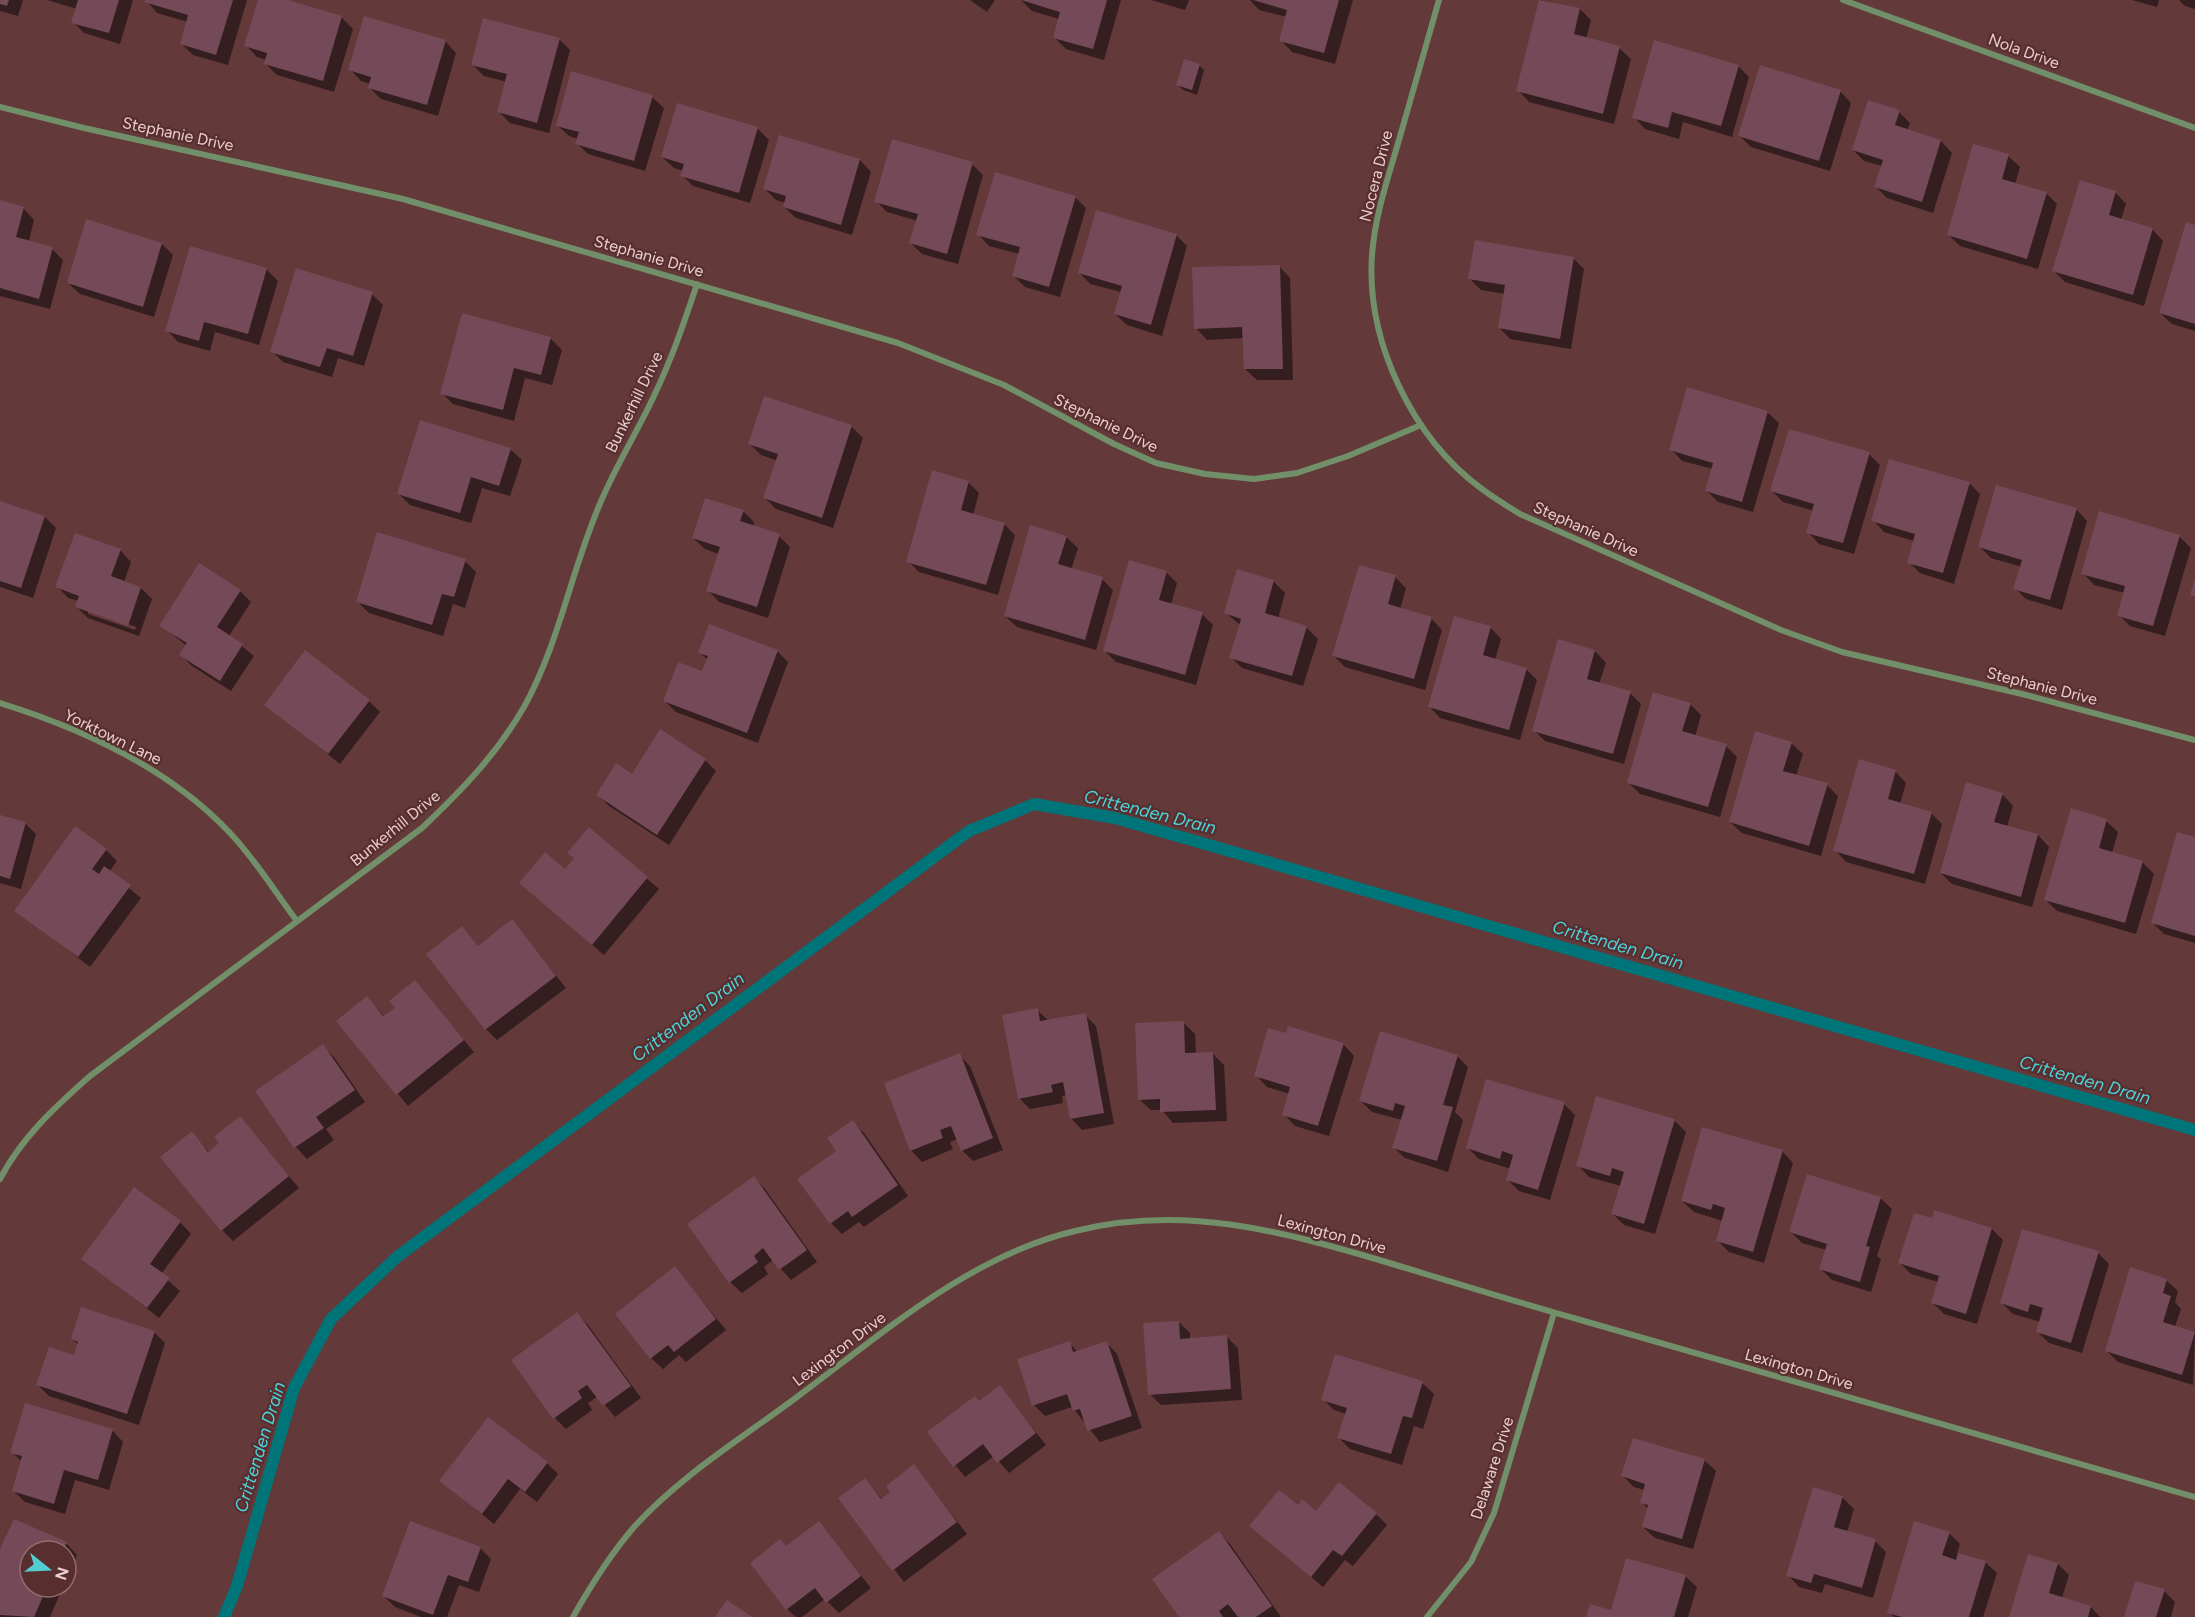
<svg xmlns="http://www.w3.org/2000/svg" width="2195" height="1617" viewBox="0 0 2195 1617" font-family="Figtree,sans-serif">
<rect width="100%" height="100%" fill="#63393a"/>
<path fill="#0007" fill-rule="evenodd" d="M0 0H23L18 16 0 11Z
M47 0H133L120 44 84 33 73 22 77 9Z
M146 0H247L228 65 193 55 182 44 188 22 157 13Z
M260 0H282L341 17 353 29 334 92 277 75 266 64 267 60 257 57 246 45Z
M970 0H995L987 12Z
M1021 0H1121L1104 60 1066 49 1054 37 1059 19 1032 11Z
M1151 0H1189L1185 10Z
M1250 0H1353L1335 64 1292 52 1281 40 1287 17 1259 10Z
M1540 0 1580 9 1591 20 1586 39 1619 48 1631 59 1614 124 1529 102 1518 90Z
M2132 0H2159L2157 7Z
M2179 0H2195V9L2185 6Z
M559 39 570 50 549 133 510 123 499 112 507 82 484 76 472 64Z
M445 41 456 53 438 116 381 99 370 88 371 84 361 81 350 69Z
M1199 65 1204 70 1197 95 1183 90 1178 85Z
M1738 66 1749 77 1732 137 1683 122 1679 139 1645 129 1634 117Z
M1840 91 1851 103 1830 171 1751 147 1740 136Z
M652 97 664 108 645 171 588 154 577 143 578 139 569 136 557 125Z
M678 105 758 129 769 140 750 203 693 186 682 175 683 171 674 168 662 157Z
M1899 112 1910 123 1907 131 1941 141 1952 153 1933 213 1887 198 1876 187 1882 166 1864 161 1853 150Z
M2008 156 2020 167 2015 184 2046 193 2057 204 2038 269 1960 246 1948 234Z
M860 160 871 172 852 235 796 218 784 207 786 203 776 200 765 189Z
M972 164 983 175 958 264 922 254 911 243 918 221 887 212 876 201Z
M2115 192 2126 204 2121 220 2152 229 2163 241 2144 306 2065 282 2054 271Z
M1075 197 1086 208 1060 297 1025 287 1014 276 1020 254 989 246 978 234Z
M0 202 23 208 34 220 29 241 52 249 63 260 50 309 0 296Z
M2195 226V331L2172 324 2160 313Z
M1176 235 1187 246 1162 336 1127 325 1115 314 1121 292 1090 284 1079 272Z
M162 244 173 255 154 317 80 294 68 283Z
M1573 258 1584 269 1571 349 1510 339 1499 327 1505 294 1481 290 1470 279Z
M1279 266 1290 278 1293 380H1257L1245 369 1244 338 1207 340 1196 328Z
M266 269 278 281 259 345 215 332 210 351 178 342 167 330Z
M372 294 383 305 364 366 338 358 332 377 283 362 272 351Z
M550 338 562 350 552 385 525 378 514 421 453 404 442 393Z
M765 398 852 427 863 438 833 528 776 509 765 498 778 461 761 455 750 444Z
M1767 412 1779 423 1753 512 1718 502 1707 491 1713 469 1682 461 1671 449Z
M510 449 522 460 510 496 482 488 471 523 410 505 399 494Z
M1869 454 1880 465 1854 554 1819 544 1808 532 1814 511 1783 502 1772 491Z
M968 482 979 493 973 515 1004 524 1015 535 998 595 919 572 908 561Z
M1969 483 1980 494 1954 584 1920 573 1909 562 1914 541 1884 532 1873 520Z
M0 502 45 517 56 528 33 598 0 587Z
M2076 509 2087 521 2062 610 2026 599 2015 588 2022 567 1991 558 1980 547Z
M743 511 754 522 753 527 779 536 790 547 768 618 719 602 708 590 719 554 705 549 693 538Z
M2179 536 2191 548 2165 636 2130 626 2119 615 2125 593 2094 585 2083 573Z
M1066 537 1078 548 1071 570 1102 579 1113 590 1096 650 1017 627 1005 616Z
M120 550 131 562 124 582 141 588 152 599 139 636 88 618 77 607 79 601 68 598 57 586ZM88 610 136 627 135 630 88 614Z
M465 561 476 572 465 608 453 604 443 636 369 613 358 602Z
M1238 571 1274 582 1285 593 1278 619 1306 627 1318 639 1303 686 1242 668 1231 657 1240 625 1226 613Z
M1166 572 1177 583 1171 605 1202 614 1213 625 1196 685 1116 662 1105 651Z
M1395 577 1406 588 1400 610 1431 618 1442 630 1425 690 1345 667 1334 656Z
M240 591 251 602 229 636 254 656 231 691 192 666 181 655 187 646 161 625Z
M1490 627 1501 639 1495 660 1526 669 1537 680 1520 740 1440 718 1429 706Z
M777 651 788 662 758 743 676 712 665 701 703 673 708 660 700 653Z
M1595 651 1606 663 1599 684 1630 693 1641 704 1624 764 1545 741 1534 730Z
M369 701 380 712 340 764 266 705Z
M1690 704 1701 715 1695 737 1726 746 1737 757 1720 817 1640 794 1629 783Z
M1791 743 1803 754 1796 776 1827 785 1838 796 1821 856 1742 833 1730 822Z
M705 760 716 771 669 845 609 806 598 795 632 776Z
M1895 771 1906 783 1900 804 1931 813 1942 824 1925 884 1846 862 1835 850Z
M2002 794 2013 806 2007 827 2038 835 2049 847 2032 907 1952 884 1941 873Z
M0 816 25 823 36 834 21 889 0 883Z
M2106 821 2118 832 2112 853 2142 862 2154 874 2136 934 2057 911 2045 899Z
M590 830 659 889 604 955 521 883 565 871 575 859Z
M2195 838V943L2164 934 2153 923Z
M106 850 117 861 109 872 141 898 90 967 16 910Z
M512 921 566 988 497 1040 486 1029 462 928 479 947Z
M415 982 474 1052 408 1106 338 1021 367 998 385 1017 397 1008Z
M1037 1010 1049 1021 1085 1015 1096 1026 1114 1124 1082 1130 1071 1118 1067 1095 1062 1096 1063 1103 1030 1109 1019 1098Z
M1184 1023 1195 1034 1196 1054H1213L1224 1065 1227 1121 1173 1123 1162 1110H1151L1139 1099Z
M1287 1035 1343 1044 1354 1056 1329 1136 1295 1126 1284 1114 1290 1094 1267 1087 1256 1075Z
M323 1046 334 1057 365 1102 326 1129 334 1140 307 1159 296 1147 257 1091Z
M959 1055 970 1066 1003 1150 973 1161 962 1150 958 1139 950 1142 953 1149 922 1162 911 1150Z
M1457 1056 1468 1067 1455 1112 1463 1120 1448 1172 1405 1158 1393 1147 1402 1120 1372 1112 1360 1100Z
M1564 1104 1575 1115 1550 1200 1519 1191 1508 1180 1511 1169 1479 1159 1468 1148Z
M240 1118 299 1188 233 1241 222 1230 192 1133 210 1153 221 1144Z
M1674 1120 1686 1132 1655 1234 1624 1225 1613 1214 1621 1186 1589 1177 1578 1165Z
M852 1122 864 1133 908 1196 864 1227 859 1222 842 1234 831 1223 838 1151Z
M1782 1151 1793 1163 1764 1263 1729 1252 1718 1241 1723 1221 1694 1212 1682 1201Z
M754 1178 765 1189 817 1262 791 1280 773 1260 764 1267 768 1274 742 1293 730 1282 689 1224Z
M1880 1198 1892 1209 1877 1256 1881 1259 1871 1292 1832 1280 1821 1269 1826 1250 1802 1243 1791 1232Z
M180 1222 191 1234 161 1274 180 1291 159 1318 83 1258Z
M1992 1229 2003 1240 1977 1324 1944 1314 1932 1302 1938 1282 1911 1274 1900 1263Z
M2098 1253 2109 1264 2082 1353 2049 1343 2038 1332 2041 1322 2013 1314 2002 1303Z
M675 1268 726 1330 686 1362 679 1355 663 1369 651 1358Z
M2166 1280 2178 1291 2175 1302 2181 1309 2175 1327 2195 1334 2193 1385 2118 1362 2107 1351Z
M577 1314 588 1325 641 1398 615 1417 598 1396 588 1403 592 1410 566 1429 555 1418 513 1360Z
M1179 1322 1190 1333V1339L1227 1337 1238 1348 1242 1400 1161 1405 1150 1394Z
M154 1332 165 1343 139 1425 49 1396 38 1385 75 1357 79 1345 72 1339Z
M1106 1342 1117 1354 1142 1428 1100 1442 1072 1407 1045 1416 1034 1405 1069 1343 1078 1352Z
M1422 1383 1434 1394 1423 1429 1414 1426 1402 1465 1350 1449 1339 1438 1347 1414 1334 1410 1323 1399Z
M1000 1387 1046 1445 1009 1473 994 1456 965 1477 929 1432 979 1403Z
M112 1430 123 1442 109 1490 75 1480 65 1514 25 1502 14 1491 22 1462 12 1452Z
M1704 1460 1716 1471 1693 1549 1655 1538 1643 1527 1648 1509 1642 1502 1645 1490 1634 1487 1623 1476Z
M547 1463 558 1474 537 1502 520 1489 494 1524 441 1481Z
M914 1466 967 1534 904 1582 840 1498 865 1480 883 1500Z
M1842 1497 1854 1509 1847 1532 1875 1541 1886 1552 1873 1598 1825 1584 1822 1593 1799 1587 1788 1575Z
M1298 1507 1317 1513 1376 1514 1387 1525 1353 1566 1345 1560 1323 1587 1251 1526Z
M818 1523 871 1588 839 1613 825 1599 802 1617H796L787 1609 786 1548Z
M1219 1533 1230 1544 1281 1617H1181Z
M1949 1533 1960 1544 1957 1554 1985 1562 1997 1573 1983 1617H1894L1889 1612Z
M66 1543 77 1555 66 1580V1551H30V1587H63L50 1617H0V1553Z
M480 1548 491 1559 479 1592 459 1585 447 1617H421L395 1607 384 1596Z
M2058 1564 2069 1575 2062 1598 2091 1607 2100 1617H2011Z
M1685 1576 1697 1587 1688 1617H1588L1612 1612Z
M2164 1591 2175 1602 2171 1617H2125Z"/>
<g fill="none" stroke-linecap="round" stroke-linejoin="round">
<path stroke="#007579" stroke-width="12" d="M224 1617 237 1586 294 1388 331 1319 397 1257 969 831 1034 804 1115 818 2195 1130"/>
</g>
<path fill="#754a58" d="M0 0H9L7 6 0 4Z
M78 0H119L109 33 71 23Z
M145 0H233L216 55 180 44 188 15 144 2Z
M258 0H288L342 16 323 81 264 64 267 53 244 46Z
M1021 0H1107L1093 49 1053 38 1060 12Z
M1253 0H1339L1324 53 1279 41 1287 10Z
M1539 0 1580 8 1574 34 1620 46 1603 114 1516 91Z
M364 16 446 40 427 105 368 88 371 77 348 70Z
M483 18 560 38 537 123 497 112 507 74 471 65Z
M1654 40 1739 65 1721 126 1672 112 1668 128 1632 118Z
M1184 59 1200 64 1192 90 1176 85Z
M1760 65 1841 90 1819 161 1738 136Z
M571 71 653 95 634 161 575 144 579 132 556 126Z
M1868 100 1900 110 1895 125 1941 140 1922 202 1874 187 1883 160 1852 150Z
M677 103 758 127 739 193 680 176 684 164 661 157Z
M779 135 860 159 841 225 783 207 786 196 763 189Z
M892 139 973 162 947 254 909 243 918 214 874 202Z
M1973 144 2009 154 2002 179 2047 192 2027 259 1947 235Z
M995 172 1076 196 1049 287 1012 276 1020 247 976 235Z
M2080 180 2116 191 2109 215 2153 228 2133 295 2052 271Z
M0 200 24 207 16 237 53 247 39 299 0 288Z
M1096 210 1177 234 1151 325 1114 314 1122 286 1078 273Z
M86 219 162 243 143 307 67 283Z
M2186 222 2195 225V324L2159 313Z
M1475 240 1574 257 1560 339 1498 328 1505 285 1468 279Z
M190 246 267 268 248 334 204 322 199 341 165 331Z
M1280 265 1283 369H1244L1242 327 1194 329 1192 267Z
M296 268 373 292 353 356 327 348 320 367 270 352Z
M462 313 551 337 541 375 514 368 503 410 440 394Z
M1687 387 1768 411 1742 502 1705 491 1713 463 1669 450Z
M764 396 852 425 822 518 763 498 778 454 748 444Z
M420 420 511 448 499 486 471 477 460 513 397 494Z
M1789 429 1870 452 1843 543 1806 533 1814 504 1770 491Z
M1889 459 1970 482 1943 573 1907 563 1915 534 1871 521Z
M932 470 969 481 961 510 1005 523 986 585 906 562Z
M1996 485 2077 508 2050 600 2013 589 2022 560 1978 547Z
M705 498 744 510 740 521 780 534 757 607 706 591 720 547 692 538Z
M0 501 45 516 21 588 0 581Z
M2099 511 2180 535 2153 626 2117 616 2125 586 2081 574Z
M1030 525 1067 536 1058 564 1103 577 1085 640 1004 616Z
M377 532 466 559 454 597 442 594 432 625 356 602Z
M75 533 121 549 111 576 141 587 128 626 75 607 79 596 55 587Z
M1129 560 1167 571 1159 600 1203 612 1185 675 1103 651Z
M199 563 241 590 217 627 243 644 220 681 179 655 187 643 159 626Z
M1359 565 1396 575 1388 604 1432 617 1414 679 1332 656Z
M1237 569 1274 580 1265 613 1307 626 1292 676 1229 658 1241 619 1224 613Z
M2195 579V596L2190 595Z
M1454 616 1491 626 1483 655 1527 668 1509 730 1428 707Z
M709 624 778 650 747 733 663 701 678 662 702 671 708 656 698 653Z
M1558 639 1595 650 1587 679 1631 691 1613 754 1532 731Z
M305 650 370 700 328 754 264 705Z
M1653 692 1691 703 1682 731 1727 744 1708 807 1627 783Z
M660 729 706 759 657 835 596 795 616 763 632 774Z
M1755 731 1792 742 1783 771 1828 783 1809 846 1729 822Z
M1859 759 1896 770 1888 799 1932 812 1914 874 1833 851Z
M1966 782 2003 793 1994 822 2038 834 2021 897 1940 873Z
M2071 808 2107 819 2099 848 2143 861 2125 923 2044 900Z
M0 815 26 822 10 879 0 876Z
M75 826 107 849 92 869 99 874 104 866 131 885 78 957 14 911Z
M589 827 648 877 592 945 519 883 545 852 565 869 574 858 567 853Z
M2177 832 2195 837V936L2151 923Z
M512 919 556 976 485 1030 426 954 462 926 478 946Z
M415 980 464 1040 396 1095 336 1021 367 996 383 1016 395 1008 389 1001Z
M1038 1008 1040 1021 1086 1013 1104 1113 1070 1119 1063 1082 1051 1085 1053 1092 1018 1099 1002 1015Z
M1184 1021 1185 1053 1213 1052 1216 1110 1160 1112V1099L1138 1100 1135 1023Z
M1288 1026 1344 1043 1318 1126 1282 1115 1290 1087 1254 1076 1268 1028 1286 1033Z
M1380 1031 1458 1055 1443 1105 1453 1107 1437 1161 1392 1148 1405 1106 1395 1103 1393 1111 1359 1101Z
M323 1044 355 1090 316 1117 324 1128 294 1148 255 1091Z
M960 1053 993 1138 961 1151 951 1126 940 1130 943 1138 910 1151 884 1083Z
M1486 1079 1565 1102 1538 1190 1506 1180 1513 1155 1502 1151 1500 1159 1466 1148Z
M1596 1096 1675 1119 1644 1224 1611 1214 1624 1172 1612 1168 1610 1176 1576 1166Z
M240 1116 289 1176 221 1231 160 1157 192 1131 208 1152 219 1143 214 1137Z
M853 1120 898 1185 852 1217 848 1211 830 1224 797 1179 836 1151 827 1138Z
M1702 1127 1783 1150 1753 1252 1716 1241 1725 1208 1713 1204 1711 1210 1681 1201Z
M1807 1174 1881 1197 1866 1246 1870 1247 1860 1282 1819 1269 1827 1244 1789 1232Z
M754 1176 807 1250 779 1270 763 1248 754 1256 758 1262 729 1283 687 1224Z
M134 1187 181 1221 150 1264 170 1278 147 1308 81 1259Z
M1934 1210 1992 1228 1966 1314 1931 1303 1939 1276 1898 1263 1914 1213 1932 1218Z
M2022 1229 2099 1251 2071 1343 2036 1332 2043 1308 2030 1304 2028 1312 2000 1303Z
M675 1266 716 1319 674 1352 668 1345 650 1359 615 1314Z
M2130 1267 2167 1279 2163 1293 2171 1296 2163 1322 2195 1332 2182 1375 2105 1351Z
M81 1307 155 1331 127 1414 36 1385 49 1347 74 1355 78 1342 71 1339Z
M577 1312 631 1386 603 1406 587 1385 578 1391 582 1398 553 1419 511 1360Z
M1179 1321 1180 1339 1227 1335 1231 1389 1148 1395 1143 1323Z
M1070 1341 1073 1352 1107 1341 1132 1416 1087 1431 1080 1409 1073 1411 1067 1394 1032 1406 1017 1359Z
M1335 1354 1423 1381 1412 1418 1403 1416 1391 1454 1337 1438 1347 1408 1321 1400Z
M1000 1385 1036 1433 997 1463 983 1444 953 1467 927 1432 975 1396 979 1401Z
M25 1403 113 1429 98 1480 64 1470 54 1504 12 1491 22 1456 10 1453Z
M488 1417 548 1462 525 1492 508 1479 482 1514 439 1481Z
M1633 1438 1705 1459 1682 1539 1642 1527 1648 1505 1640 1503 1645 1484 1621 1476Z
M914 1464 957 1522 892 1571 838 1498 865 1478 881 1499 890 1492 886 1486Z
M1339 1482 1377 1513 1342 1556 1333 1550 1311 1577 1249 1526 1279 1490 1298 1505 1302 1499 1316 1511Z
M1813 1487 1843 1496 1834 1527 1876 1539 1862 1588 1814 1574 1811 1583 1786 1576Z
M14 1519 67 1542 63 1551H30V1587H47L34 1617 0 1615V1549Z
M410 1521 481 1547 468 1582 448 1575 433 1615 382 1596Z
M819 1521 861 1576 826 1603 815 1588 786 1610 750 1563 780 1539 786 1546Z
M1914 1521 1950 1532 1942 1555 1956 1560 1958 1553 1986 1561 1969 1617H1902L1887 1613Z
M1219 1531 1272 1606 1256 1617H1238L1228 1604 1219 1611 1223 1617H1179L1152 1579Z
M2028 1554 2058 1563 2049 1593 2091 1606 2088 1617H2009Z
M1626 1558 1686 1575 1674 1617H1586L1590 1604 1611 1610Z
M2135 1581 2165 1589 2156 1617H2124Z
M727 1600 752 1617H715Z"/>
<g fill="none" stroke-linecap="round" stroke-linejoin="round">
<path stroke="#718f68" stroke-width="6" d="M1439 0C1426 47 1412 93 1399 140 1388 178 1375 215 1372 255 1366 341 1412 438 1482 489 1494 498 1507 506 1520 514L1781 630 1842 652 2022 694 2195 740
M1843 0 2195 128
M0 107 84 128 403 199 898 343 1004 385 1114 444 1156 463 1205 474 1254 479 1297 473 1348 456 1421 425
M0 703C84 729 169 768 230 833 255 859 275 892 297 921
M0 1179C22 1137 55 1107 90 1076L422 828C461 791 497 754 524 707 560 642 572 566 602 499 617 464 637 432 653 398 671 361 684 323 697 284
M573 1617C591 1585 610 1555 634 1527 680 1476 742 1438 797 1397 882 1334 969 1256 1075 1231 1184 1204 1281 1231 1386 1262 1449 1281 1513 1301 1577 1319 1783 1377 1989 1437 2195 1497
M1427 1617 1471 1562 1494 1513 1554 1313"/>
</g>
<g text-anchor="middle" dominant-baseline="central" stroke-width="4.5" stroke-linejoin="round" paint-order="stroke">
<g font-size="16" fill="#e9cecd" stroke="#582e2f">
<text transform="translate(2024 51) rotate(20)">Nola Drive</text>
<text transform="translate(178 134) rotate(12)">Stephanie Drive</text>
<text transform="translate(1376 176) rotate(-76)">Nocera Drive</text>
<text transform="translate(649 256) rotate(16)">Stephanie Drive</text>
<text transform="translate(634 402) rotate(-64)">Bunkerhill Drive</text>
<text transform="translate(1106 423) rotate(26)">Stephanie Drive</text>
<text transform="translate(1586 529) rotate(24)">Stephanie Drive</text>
<text transform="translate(2042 686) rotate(14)">Stephanie Drive</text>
<text transform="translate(113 737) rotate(26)">Yorktown Lane</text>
<text transform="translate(395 828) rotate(-39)">Bunkerhill Drive</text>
<text transform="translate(1332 1234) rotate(15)">Lexington Drive</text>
<text transform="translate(839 1349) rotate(-37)">Lexington Drive</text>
<text transform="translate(1799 1369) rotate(16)">Lexington Drive</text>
<text transform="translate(1492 1468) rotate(-72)">Delaware Drive</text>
</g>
<g font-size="18" font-style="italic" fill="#4ad4da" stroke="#582e2f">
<text transform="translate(1150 812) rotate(14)">Crittenden Drain</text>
<text transform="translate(1618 945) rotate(16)">Crittenden Drain</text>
<text transform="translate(688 1017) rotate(-37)">Crittenden Drain</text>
<text transform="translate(2085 1080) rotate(16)">Crittenden Drain</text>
<text transform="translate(260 1447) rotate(-73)">Crittenden Drain</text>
</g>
</g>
<g transform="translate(48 1569) rotate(108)"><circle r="28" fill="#582e2f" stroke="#926e6e" stroke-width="1.5"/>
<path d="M0-4.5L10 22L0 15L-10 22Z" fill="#51ccd1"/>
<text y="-9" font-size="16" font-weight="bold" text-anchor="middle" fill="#e9cecd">N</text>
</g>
</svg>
